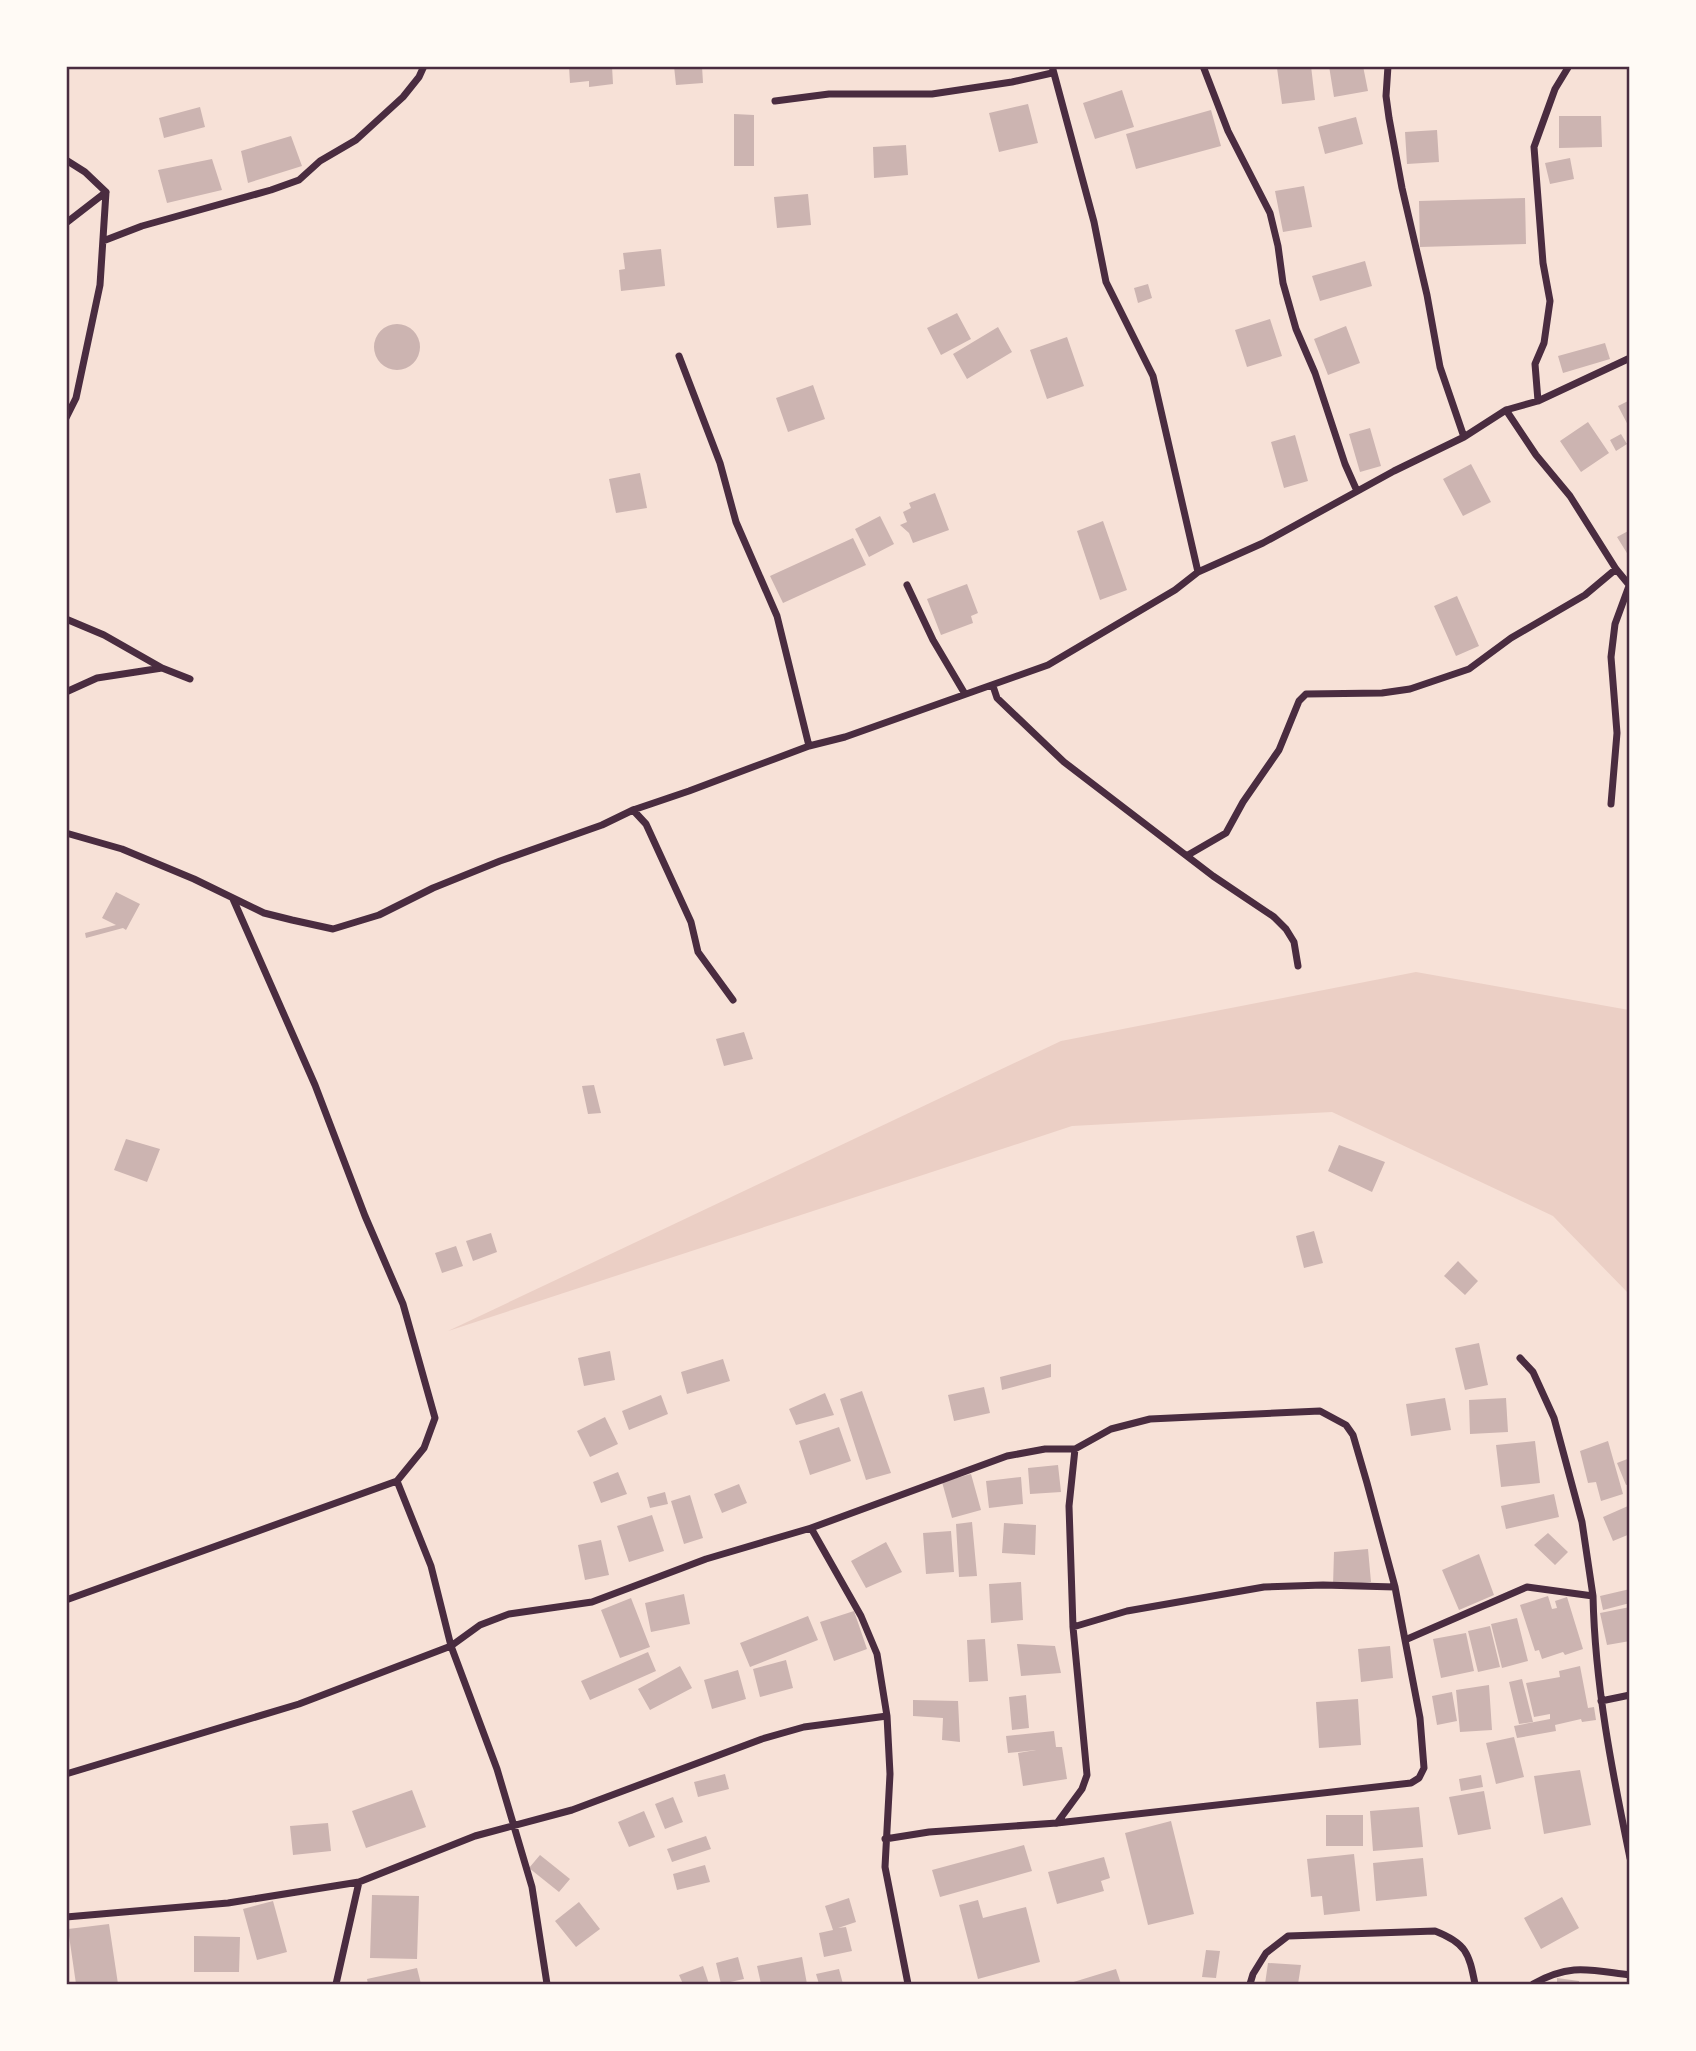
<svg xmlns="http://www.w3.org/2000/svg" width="1696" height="2051" viewBox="0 0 1696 2051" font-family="Helvetica,sans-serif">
<rect width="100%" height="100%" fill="#f7e1d7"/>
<path fill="#ebcfc5" d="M1416 972 1629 1010V1294L1553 1216 1332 1112 1072 1126 448 1331 1061 1041Z"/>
<path fill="#ccb4b1" d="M569 66H612L613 84 589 87V81L570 83Z
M674 66H702L703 83 676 85Z
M1285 66H1311L1315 100 1282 104 1277 68Z
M1329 66H1363L1368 91 1334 97Z
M1122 90 1134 127 1095 139 1083 103Z
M1028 104 1038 143 999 152 989 113Z
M200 107 205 127 164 138 159 118Z
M1211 110 1221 146 1136 169 1126 134Z
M734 114 754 115V166H734Z
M1559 116H1601L1602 147 1559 148Z
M1356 117 1363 144 1325 154 1318 127Z
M1437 130 1439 162 1407 164 1405 132Z
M291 136 302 166 248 183 241 151Z
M906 145 908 175 874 178 873 147Z
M1570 158 1574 179 1550 184 1545 163Z
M212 159 222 190 167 203 158 170Z
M1304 186 1312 227 1283 232 1275 191Z
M808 194 811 225 777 228 774 197Z
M1525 198 1526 244 1420 247 1419 201Z
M661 249 665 286 621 291 619 270 625 269 623 253Z
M1365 261 1372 286 1320 301 1312 276Z
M1148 284 1152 298 1138 303 1134 288Z
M957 313 971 339 941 355 927 328Z
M1270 319 1282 356 1247 367 1235 330Z
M374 347a23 23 0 1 1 46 0a23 23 0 1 1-46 0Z
M1346 326 1360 363 1328 375 1314 339Z
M998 327 1012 352 967 379 953 354Z
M1067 337 1084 386 1047 399 1030 350Z
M1605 343 1610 359 1563 373 1558 356Z
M813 385 825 419 788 432 776 398Z
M1630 400V429L1618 406Z
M1588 422 1609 453 1581 472 1560 441Z
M1370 428 1381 466 1360 472 1349 434Z
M1621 434 1627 444 1616 451 1610 440Z
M1295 435 1308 481 1284 488 1271 442Z
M1471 464 1491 502 1463 516 1443 479Z
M640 473 647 508 616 513 609 479Z
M935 493 949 530 913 543 909 533 900 525 907 522 903 512 911 508 909 503Z
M880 516 894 544 869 557 855 529Z
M1103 521 1127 590 1100 600 1077 531Z
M1630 530V558L1617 537Z
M853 538 866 565 783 603 770 576Z
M967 584 978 613 971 616 973 623 941 635 927 599Z
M1457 596 1479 646 1456 656 1434 606Z
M116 892 140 904 126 930 123 928 86 938 85 933 116 925 102 918Z
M744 1032 753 1059 724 1066 716 1039Z
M594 1085 601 1113 588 1114 582 1086Z
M126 1139 160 1149 147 1182 114 1170Z
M1339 1145 1385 1162 1372 1192 1328 1171Z
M1314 1231 1323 1263 1304 1268 1296 1236Z
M491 1233 497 1252 473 1261 466 1241Z
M456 1246 463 1266 442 1273 435 1253Z
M1458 1261 1478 1281 1465 1295 1444 1276Z
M1479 1343 1488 1385 1465 1390 1455 1348Z
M610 1351 615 1380 584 1386 578 1358Z
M723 1359 730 1381 687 1394 681 1372Z
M1051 1364V1377L1002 1390 1000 1377Z
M984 1387 990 1413 954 1421 948 1395Z
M862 1391 891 1473 866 1480 840 1399Z
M825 1393 834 1415 796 1425 789 1409Z
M661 1395 668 1414 629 1430 622 1411Z
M1445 1398 1451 1430 1411 1436 1406 1404Z
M1506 1398 1508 1432 1470 1434 1469 1400Z
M605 1417 618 1444 590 1457 577 1431Z
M839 1427 851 1461 810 1475 799 1441Z
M1535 1441 1540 1483 1501 1487 1496 1445Z
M1608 1441 1623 1494 1601 1501 1596 1482 1588 1483 1580 1451Z
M1630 1458V1484L1626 1485 1617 1463Z
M1058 1465 1061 1492 1030 1494 1028 1468Z
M618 1472 627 1494 601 1503 593 1482Z
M971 1474 981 1510 952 1518 942 1482Z
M1021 1477 1023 1504 989 1508 986 1481Z
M739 1484 747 1503 722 1513 714 1494Z
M665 1492 668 1504 650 1508 647 1497Z
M1554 1494 1559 1517 1506 1529 1501 1506Z
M690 1495 703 1538 684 1544 671 1501Z
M1628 1506 1630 1534 1613 1541 1603 1517Z
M652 1515 664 1551 629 1562 617 1526Z
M972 1522 977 1576 959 1577 956 1524Z
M1004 1523 1036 1525 1035 1555 1002 1553Z
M951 1531 954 1572 926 1574 923 1533Z
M1548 1533 1568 1552 1555 1565 1534 1545Z
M601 1540 609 1575 585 1580 578 1545Z
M886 1542 902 1572 866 1588 851 1561Z
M1368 1549 1371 1582 1333 1586 1334 1552Z
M1479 1554 1494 1595 1459 1610 1442 1570Z
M1021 1582 1023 1620 991 1623 989 1584Z
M1630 1589V1603L1603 1610 1600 1596Z
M684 1594 690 1624 651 1632 645 1603Z
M1548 1596 1552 1609 1557 1608 1555 1601 1567 1597 1583 1649 1565 1655 1563 1652 1542 1659 1539 1650 1535 1651 1520 1605Z
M631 1598 650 1647 620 1658 601 1610Z
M1630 1607V1641L1607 1645 1600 1613Z
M854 1611 867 1649 834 1661 820 1622Z
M808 1616 818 1640 750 1667 740 1643Z
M1517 1618 1528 1661 1502 1668 1491 1624Z
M1490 1626 1500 1667 1478 1672 1468 1631Z
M1466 1633 1474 1671 1441 1678 1433 1639Z
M985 1639 988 1681 969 1682 967 1640Z
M1017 1644 1055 1646 1061 1673 1021 1676Z
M1390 1646 1393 1678 1361 1682 1358 1649Z
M648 1652 656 1671 590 1700 581 1681Z
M786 1660 793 1688 760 1697 753 1669Z
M680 1666 692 1688 650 1710 638 1689Z
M1580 1666 1588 1708 1594 1707 1596 1720 1582 1722 1581 1719 1555 1725 1556 1731 1517 1738 1514 1726 1550 1719V1714L1534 1717 1526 1683 1560 1677 1559 1671Z
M738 1670 746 1699 712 1709 704 1680Z
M1522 1679 1533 1722 1519 1724 1509 1682Z
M1489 1685 1492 1730 1460 1732 1456 1690Z
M1452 1692 1457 1721 1437 1725 1432 1696Z
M1026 1695 1029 1728 1012 1730 1009 1697Z
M1358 1699 1361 1745 1319 1748 1316 1702Z
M913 1700 958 1701 960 1742 942 1740 943 1718 913 1716Z
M1054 1731 1056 1747H1062L1067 1779 1023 1786 1018 1753 1036 1750 1008 1753 1006 1736Z
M1514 1737 1524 1777 1496 1784 1486 1743Z
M1580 1770 1591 1825 1544 1834 1534 1776Z
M725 1774 729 1789 698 1797 694 1782Z
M1481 1775 1483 1787 1461 1791 1459 1779Z
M412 1790 426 1827 366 1848 352 1811Z
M1484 1791 1491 1829 1458 1835 1449 1797Z
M673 1797 683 1822 665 1829 655 1804Z
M1419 1807 1423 1847 1373 1851 1370 1811Z
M644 1811 655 1837 629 1847 618 1822Z
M1326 1815H1363V1846H1326Z
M1171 1821 1194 1914 1148 1925 1125 1833Z
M328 1823 331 1851 293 1855 290 1826Z
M706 1836 711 1849 672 1862 667 1849Z
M1024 1845 1032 1871 940 1897 932 1870Z
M1354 1854 1360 1911 1324 1915 1322 1896 1311 1897 1307 1859Z
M540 1855 570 1879 559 1892 529 1868Z
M1104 1857 1110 1878 1101 1881 1104 1891 1057 1904 1048 1872Z
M1423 1858 1427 1896 1376 1901 1373 1863Z
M705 1865 710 1882 677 1890 673 1874Z
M372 1895 419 1896 417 1959 370 1958Z
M1562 1897 1579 1928 1541 1949 1524 1918Z
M849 1898 856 1922 838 1928 846 1927 852 1951 824 1957 819 1933 833 1930 825 1906Z
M978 1900 983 1918 1026 1907 1040 1962 978 1979 959 1905Z
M273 1901 287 1952 257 1960 243 1909Z
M579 1902 600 1929 576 1947 555 1921Z
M109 1924 118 1984H76L68 1929Z
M194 1936 240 1937 239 1972H194Z
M1206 1950 1220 1951 1216 1978 1202 1977Z
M738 1957 744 1979 721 1984 716 1963Z
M802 1957 807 1984H761L757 1966Z
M1268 1963 1301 1965 1298 1984H1265Z
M703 1966 709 1984H683L679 1975Z
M417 1968 421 1984H368L367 1979Z
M839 1969 843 1984H819L816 1974Z
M1116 1969 1121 1984H1067Z
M1557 1978 1579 1981V1984H1557Z"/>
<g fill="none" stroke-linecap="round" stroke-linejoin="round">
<path stroke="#4a2c40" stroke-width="7" d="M1052 66 1094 222 1106 282 1153 376 1198 572
M1203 66 1228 131 1270 213 1278 246 1283 283 1296 329 1315 373 1345 464 1357 491
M1388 66 1386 96 1389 118 1402 188 1427 295 1440 367 1464 437
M775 101 829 94H932L1012 82 1052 73
M66 160 85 172 106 192 100 285 76 398 66 418
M66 223 106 192
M103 241 142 226 271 190 299 180 320 161 356 140 403 97 419 77 424 66
M679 356 720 463 736 522 777 616 809 746
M1538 401 1535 364 1544 343 1550 301 1543 263 1534 147 1555 89 1569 66
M1506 410 1536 455 1570 496 1616 569 1630 586
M907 585 933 640 965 694
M66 619 104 635 162 668
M993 686 997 698 1064 762 1213 876 1274 917 1286 929 1294 942 1298 966
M66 692 97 678 162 668 190 679
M1611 804 1617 733 1611 657 1615 624 1629 586
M633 810 646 824 691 922 698 952 733 1000
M66 833 122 849 194 879 264 913 292 920 333 929 379 915 433 888 500 861 602 825 633 810 689 791 809 746 845 737 1048 665 1175 590 1198 572 1263 543 1394 471 1464 437 1506 410 1538 401 1630 358
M1188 855 1226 833 1243 802 1279 750 1299 701 1306 694 1382 693 1410 689 1469 669 1511 638 1585 595 1616 569
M233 899 315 1085 365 1216 403 1304 435 1418 424 1448 397 1481
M1520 1358 1533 1372 1554 1418 1582 1522 1593 1596
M811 1528 861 1616 877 1654 887 1716 890 1774 885 1867 908 1984
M66 1600 397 1481 431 1566 451 1646 497 1769 532 1887 547 1984
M1073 1627 1127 1611 1264 1587 1323 1585 1395 1587
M1601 1701 1630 1695
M66 1774 299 1704 451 1646 480 1625 509 1614 592 1602 706 1559 811 1528 1007 1456 1045 1449H1075L1111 1429 1150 1419 1320 1411 1346 1425 1353 1435 1367 1483 1395 1587 1405 1640
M1057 1823 1082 1789 1087 1775 1073 1627 1069 1506 1075 1449
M885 1839 929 1832 1057 1823 1411 1783 1419 1778 1424 1768 1420 1718 1405 1640 1527 1587 1593 1596C1595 1685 1612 1771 1630 1858
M66 1917 228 1903 359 1882 475 1836 572 1810 762 1739 804 1727 887 1716
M336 1984 359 1882
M1250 1984 1253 1974 1266 1953 1288 1936 1435 1931C1466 1943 1469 1953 1475 1984
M1533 1984C1571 1963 1589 1970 1630 1975"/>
</g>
<rect width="1696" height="2051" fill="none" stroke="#fffaf5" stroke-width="136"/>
<rect x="68" y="68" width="1560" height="1915" fill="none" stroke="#4a2c40" stroke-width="2.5"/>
</svg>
